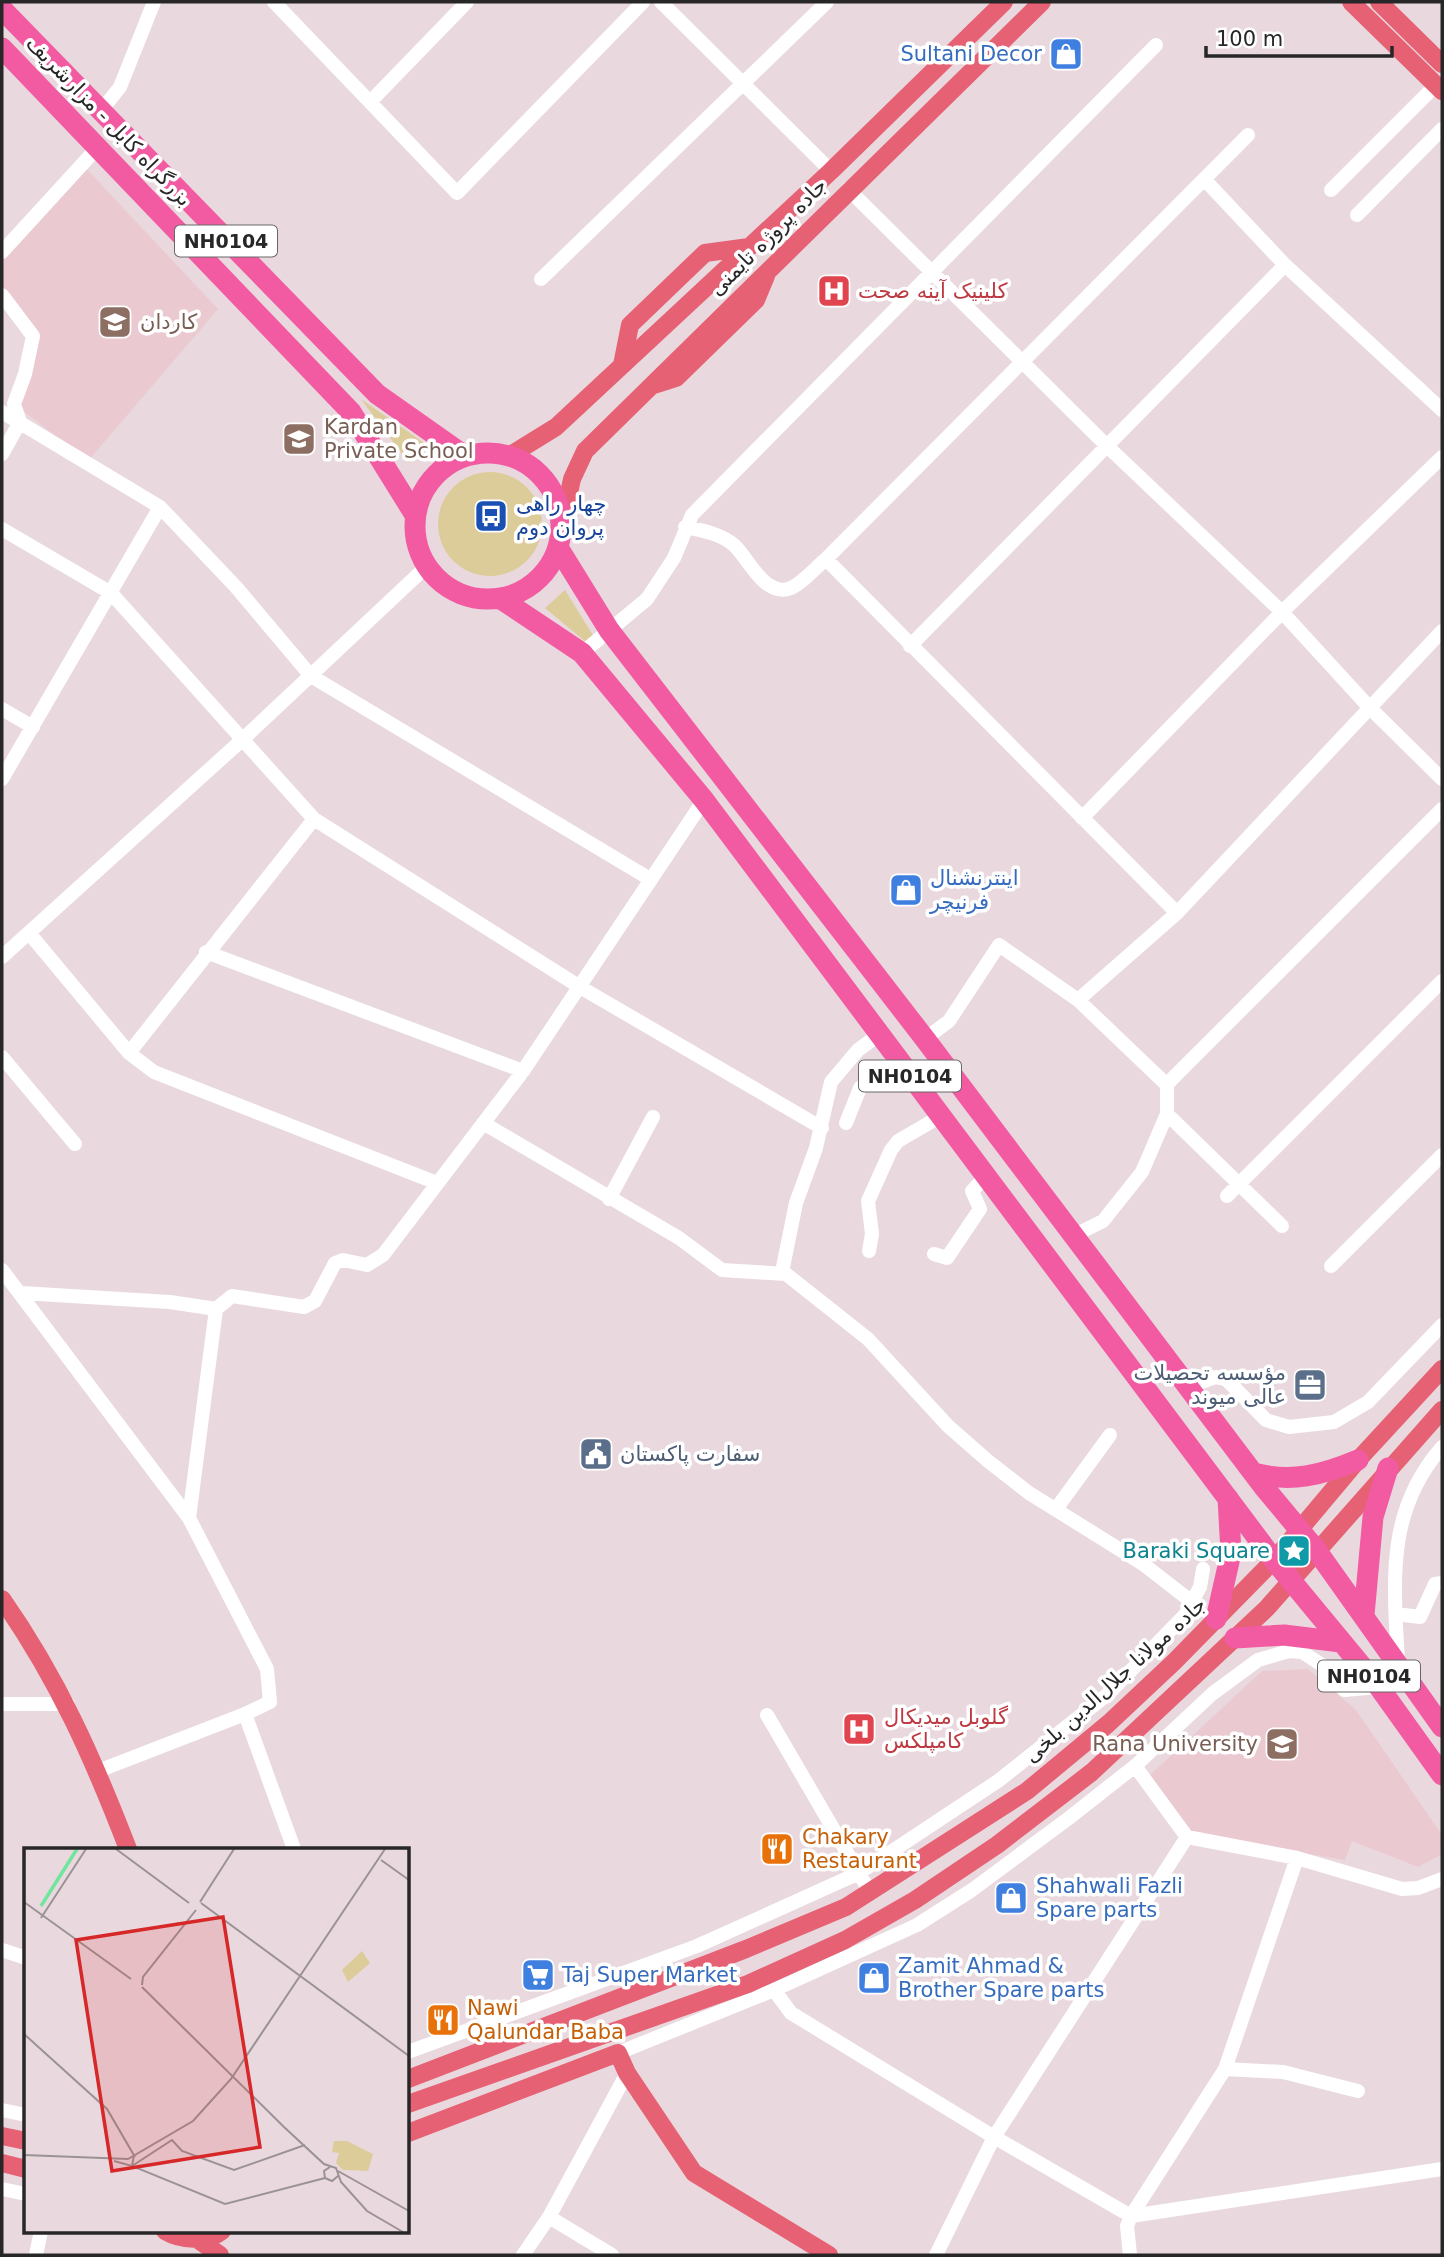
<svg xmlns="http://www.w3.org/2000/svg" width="1444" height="2257" viewBox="0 0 1444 2257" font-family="'DejaVu Sans',Vazirmatn,sans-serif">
<rect width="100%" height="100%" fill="#e9d9de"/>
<path fill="#eac9d1" d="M82 164 218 309 88 461 14 404 33 336 2 295V252Z
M1308 1669 1356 1710 1442 1835V1854L1418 1867 1352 1841 1345 1860 1193 1835 1148 1777 1262 1671Z"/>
<path fill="#dccc99" d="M361 399 427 445 409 463Z
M438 524a52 52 0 1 1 104 0a52 52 0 1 1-104 0Z
M565 590 594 637 587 643 545 608Z"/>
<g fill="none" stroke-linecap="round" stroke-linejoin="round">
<path stroke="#fff" stroke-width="14" d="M274 2 457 193 643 2
M661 2 831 171
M371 101 467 2
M100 112 120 87 154 2
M1204 179 1285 265 1442 410
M848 189 1107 446 1282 612 1369 707 1442 779
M1331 190 1436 85
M1357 215 1442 129
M2 252 98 147
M541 279 827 2
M2 295 33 336 25 374 14 404 20 422 2 454
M2 412 160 507 236 587 311 676 650 879
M685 527C702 530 722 534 735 546 749 560 764 595 788 589 800 586 816 567 826 559L1248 135
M2 529 111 593 314 819 580 987 822 1128
M826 559 1177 913
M910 646 1285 265
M582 653 647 599 674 558 692 515 1156 45
M2 709 33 727
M2 779 160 507
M1082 818 1282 612 1442 457
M29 933 129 1053 154 1072 437 1183
M206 952 523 1071
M2 957 243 739 426 567
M1078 1000 1177 913 1442 631
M925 1039 949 1021 999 945 1078 1000 1167 1085
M129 1053 314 819
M2 1057 75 1144
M1167 1114 1282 1226
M483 1123 679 1238 722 1270 786 1274 868 1339 948 1426 988 1461 1029 1493 1143 1564 1192 1602
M846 1123 860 1088 897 1058
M1227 1196 1442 981
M609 1199 653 1117
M1075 1235 1103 1221 1142 1172 1167 1114V1085L1173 1078 1442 809
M869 1251 872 1234 868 1201 891 1150 898 1141 941 1116
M934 1254 947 1258 980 1209 972 1191 986 1176
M1331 1266 1442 1155
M2 1270 189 1518
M782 1272 796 1203 816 1148 831 1082 858 1050 880 1034
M22 1293 170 1302 216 1309
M1189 1387 1215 1377 1226 1379 1266 1420 1289 1427 1334 1422 1368 1402 1442 1325
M1056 1509 1110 1435
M1396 1614 1420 1617 1435 1584 1442 1583
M1398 1663C1394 1583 1385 1512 1442 1447
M2 1704H68
M245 1714 294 1849
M767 1715 870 1892
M1135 1766 1187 1837 1297 1858 1402 1889 1418 1888 1442 1879
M98 1771 245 1714 270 1702 267 1669 189 1518 216 1309 232 1296 304 1307 315 1301 335 1263 343 1260 367 1265 383 1255 523 1071 704 800
M2 1950 26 1958
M774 1990 791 2013 994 2137 1131 2216 1442 2169
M408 2052 697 1946 859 1873 998 1781 1108 1694 1185 1615 1200 1587 1203 1569
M618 2053 774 1990 917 1925 972 1890 1069 1818 1135 1766 1212 1694 1258 1660 1289 1651 1302 1652 1322 1665 1344 1690 1379 1687
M1225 2069 1283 2072 1358 2091
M2 2110 26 2115
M2 2189 26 2194
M549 2217 612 2255
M36 2255 41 2231
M523 2255 549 2217 627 2073
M936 2255 994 2137 1187 1837
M1130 2255 1127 2226 1131 2216 1225 2069 1297 1858"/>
<path stroke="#e66173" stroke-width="18" d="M1351 2 1442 91
M1379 2 1442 64
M622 365 630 325 705 253 749 247
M654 385 676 378 756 300 766 276
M509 456 556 427 831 171 1004 2
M562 526 572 479 585 451 1042 2
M2 1599C58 1679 93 1758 128 1849
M408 2079 746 1949 846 1907 1027 1791 1109 1723 1174 1662 1274 1560 1358 1460 1442 1369
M408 2104 748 1984 845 1940 915 1900 997 1845 1092 1772 1267 1608 1442 1410
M408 2133 618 2053 627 2073 694 2173 829 2255
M2 2136 26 2141
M2 2163 26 2169
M165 2231C180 2240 208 2243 222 2231
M196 2233 197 2239 220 2255"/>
<path stroke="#f25ba2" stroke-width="21" d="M2 9 377 394 465 456
M2 48 351 412 415 515
M415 526a73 73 0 1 1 146 0a73 73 0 1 1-146 0Z
M559 549 609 630 925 1039 1263 1486 1317 1551 1442 1727
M501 599 582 653 704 800 1274 1560 1379 1687 1442 1775
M1253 1473C1292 1483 1322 1475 1358 1460
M1364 1615 1373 1517 1388 1468
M1216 1619 1231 1553 1228 1498
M1235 1638 1284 1635 1341 1642"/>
</g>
<defs>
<symbol id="shop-square" viewBox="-11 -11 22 22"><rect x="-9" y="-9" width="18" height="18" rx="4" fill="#3f7fe0" stroke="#fff"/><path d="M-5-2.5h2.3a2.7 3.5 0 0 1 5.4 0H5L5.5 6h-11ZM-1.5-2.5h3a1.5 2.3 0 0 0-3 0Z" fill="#fff"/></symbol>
<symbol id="hospital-square" viewBox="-11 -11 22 22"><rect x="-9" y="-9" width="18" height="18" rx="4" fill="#e0444e" stroke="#fff"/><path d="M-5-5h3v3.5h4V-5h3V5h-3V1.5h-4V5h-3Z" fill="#fff"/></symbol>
<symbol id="university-square" viewBox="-11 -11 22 22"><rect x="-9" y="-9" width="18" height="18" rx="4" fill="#8d6e63" stroke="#fff"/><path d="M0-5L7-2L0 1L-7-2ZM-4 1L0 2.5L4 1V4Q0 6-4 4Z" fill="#fff"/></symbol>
<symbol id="school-square" viewBox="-11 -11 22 22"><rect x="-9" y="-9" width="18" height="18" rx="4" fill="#8d6e63" stroke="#fff"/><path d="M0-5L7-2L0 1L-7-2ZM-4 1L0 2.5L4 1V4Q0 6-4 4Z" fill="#fff"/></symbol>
<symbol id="bus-square" viewBox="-11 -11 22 22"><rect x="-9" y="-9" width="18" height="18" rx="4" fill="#1a4fb4" stroke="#fff"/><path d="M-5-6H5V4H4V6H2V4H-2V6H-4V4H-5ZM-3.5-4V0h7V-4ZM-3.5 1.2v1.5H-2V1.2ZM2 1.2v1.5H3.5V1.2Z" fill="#fff"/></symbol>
<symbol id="office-square" viewBox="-11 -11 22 22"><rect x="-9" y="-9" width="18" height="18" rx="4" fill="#5c6f8a" stroke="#fff"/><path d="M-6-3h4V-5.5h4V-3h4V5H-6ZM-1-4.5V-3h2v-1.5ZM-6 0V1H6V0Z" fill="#fff"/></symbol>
<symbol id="civic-square" viewBox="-11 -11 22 22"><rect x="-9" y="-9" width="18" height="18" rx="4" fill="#5c6f8a" stroke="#fff"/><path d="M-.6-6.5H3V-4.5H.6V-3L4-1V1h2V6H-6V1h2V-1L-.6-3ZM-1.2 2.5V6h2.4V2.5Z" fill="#fff"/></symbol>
<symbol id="sight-square" viewBox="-11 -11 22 22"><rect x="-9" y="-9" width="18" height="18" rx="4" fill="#0f9aa8" stroke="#fff"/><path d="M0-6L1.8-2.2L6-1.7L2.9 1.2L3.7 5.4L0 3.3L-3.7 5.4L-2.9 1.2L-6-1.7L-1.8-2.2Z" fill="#fff"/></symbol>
<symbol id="restaurant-square" viewBox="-11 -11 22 22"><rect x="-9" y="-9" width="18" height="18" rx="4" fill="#e8710a" stroke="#fff"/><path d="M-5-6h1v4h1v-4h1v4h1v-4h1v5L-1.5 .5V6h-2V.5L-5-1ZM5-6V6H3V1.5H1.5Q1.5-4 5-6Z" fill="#fff"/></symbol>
<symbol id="supermarket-square" viewBox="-11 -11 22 22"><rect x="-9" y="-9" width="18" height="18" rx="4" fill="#3f7fe0" stroke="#fff"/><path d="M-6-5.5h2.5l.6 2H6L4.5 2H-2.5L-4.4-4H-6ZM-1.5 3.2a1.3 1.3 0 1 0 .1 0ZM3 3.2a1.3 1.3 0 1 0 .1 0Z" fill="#fff"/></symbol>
</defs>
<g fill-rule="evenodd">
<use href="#shop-square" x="1047" y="35" width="38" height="38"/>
<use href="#hospital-square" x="815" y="272" width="38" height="38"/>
<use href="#university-square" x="96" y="303" width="38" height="38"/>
<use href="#school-square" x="280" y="420" width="38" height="38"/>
<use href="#bus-square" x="472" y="497" width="38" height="38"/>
<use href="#shop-square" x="887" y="871" width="38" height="38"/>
<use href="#office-square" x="1291" y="1366" width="38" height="38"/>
<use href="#civic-square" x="577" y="1435" width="38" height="38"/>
<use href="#sight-square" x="1275" y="1532" width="38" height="38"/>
<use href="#hospital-square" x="840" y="1710" width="38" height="38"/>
<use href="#university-square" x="1263" y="1725" width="38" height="38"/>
<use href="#restaurant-square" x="758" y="1830" width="38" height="38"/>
<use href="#shop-square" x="992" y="1879" width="38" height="38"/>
<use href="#supermarket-square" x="519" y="1956" width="38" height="38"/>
<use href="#shop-square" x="855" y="1959" width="38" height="38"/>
<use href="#restaurant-square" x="424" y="2001" width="38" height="38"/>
</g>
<g text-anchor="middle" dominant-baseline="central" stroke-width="7" stroke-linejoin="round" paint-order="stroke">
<g fill="#fff" stroke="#686868" stroke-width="2">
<rect x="175" y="225.5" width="102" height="31" rx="5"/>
<rect x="859" y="1060.5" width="102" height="31" rx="5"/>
<rect x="1318" y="1660.5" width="102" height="31" rx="5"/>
</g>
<g font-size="19" font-weight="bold" fill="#272727">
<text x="226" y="241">NH0104</text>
<text x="910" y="1076">NH0104</text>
<text x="1369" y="1676">NH0104</text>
</g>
<g font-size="21" fill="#366cbe" stroke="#fff" text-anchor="start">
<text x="1042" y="54" text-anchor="end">Sultani Decor</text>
<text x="930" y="878">اینترنشنال<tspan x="930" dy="24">فرنیچر</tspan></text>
<text x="1036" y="1886">Shahwali Fazli<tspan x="1036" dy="24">Spare parts</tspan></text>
<text x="898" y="1966">Zamit Ahmad &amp;<tspan x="898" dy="24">Brother Spare parts</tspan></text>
<text x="562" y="1975">Taj Super Market</text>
</g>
<g font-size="21" fill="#272727" stroke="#fff">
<text transform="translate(109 121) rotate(46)">بزرگراه کابل - مزارشریف</text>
<text transform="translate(768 237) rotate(-45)">جاده پروژه تایمنی</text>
<text transform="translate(1115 1680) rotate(-42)">جاده مولانا جلال‌الدین بلخی</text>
</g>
<g font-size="21" fill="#be3a42" stroke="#fff" text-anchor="start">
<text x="858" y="291">کلینیک آینه صحت</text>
<text x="884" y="1717">گلوبل میدیکال<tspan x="884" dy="24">کامپلکس</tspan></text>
</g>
<g font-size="21" fill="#785e54" stroke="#fff" text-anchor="start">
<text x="140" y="322">کاردان</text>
<text x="324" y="427">Kardan<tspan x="324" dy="24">Private School</tspan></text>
<text x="1258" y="1744" text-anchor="end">Rana University</text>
</g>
<g font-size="21" fill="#164399" stroke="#fff" text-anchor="start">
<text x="516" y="504">چهار راهی<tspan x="516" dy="24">پروان دوم</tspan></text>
</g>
<g font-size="21" fill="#4e5e75" stroke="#fff" text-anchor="end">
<text x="1286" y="1373">مؤسسه تحصیلات<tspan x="1286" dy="24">عالی میوند</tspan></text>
<text x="620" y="1454" text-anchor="start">سفارت پاکستان</text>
</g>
<g font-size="21" fill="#0d838f" stroke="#fff" text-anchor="end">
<text x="1270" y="1551">Baraki Square</text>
</g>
<g font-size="21" fill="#c56008" stroke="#fff" text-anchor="start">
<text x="802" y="1837">Chakary<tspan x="802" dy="24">Restaurant</tspan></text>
<text x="467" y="2008">Nawi<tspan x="467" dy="24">Qalundar Baba</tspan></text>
</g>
</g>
<g transform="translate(24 1848)">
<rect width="385" height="385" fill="#e9d9de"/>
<path d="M338 103 346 115 324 134 318 122Z" fill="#dccc99"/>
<path d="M310 293H323L349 306 344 323 319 322 312 315 315 305 308 304Z" fill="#dccc99"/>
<path fill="none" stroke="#72e59c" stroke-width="3.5" d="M17 58 53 1"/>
<path fill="none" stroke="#9b9295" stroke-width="2" d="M92 1 165 55M357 12 385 32M0 54 107 131M176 54 210 1M177 55 385 208M17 70 62 1M118 137 119 129 172 62M118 139 260 279 300 316 312 320 317 334 343 363 379 384M0 186 83 261 111 309M0 307 104 311 169 273 207 231 361 1M110 307 108 318 201 356 301 330M90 313 108 318 148 292 158 303 210 322 281 297M306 319 300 323 301 330 308 333 314 328M314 323 385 363"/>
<path fill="#d62828" fill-opacity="0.15" stroke="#d62828" stroke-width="3.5" d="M199 69 236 299 88 323 52 92Z"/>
<rect width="385" height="385" fill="none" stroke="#272727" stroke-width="3.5"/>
</g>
<rect width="1444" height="2257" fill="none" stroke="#272727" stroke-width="7"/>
<path d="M1206 46v10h186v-10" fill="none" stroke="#272727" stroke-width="3.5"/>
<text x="1216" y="46" font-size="21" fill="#272727" stroke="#ffffff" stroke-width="5" paint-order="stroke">100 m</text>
</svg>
